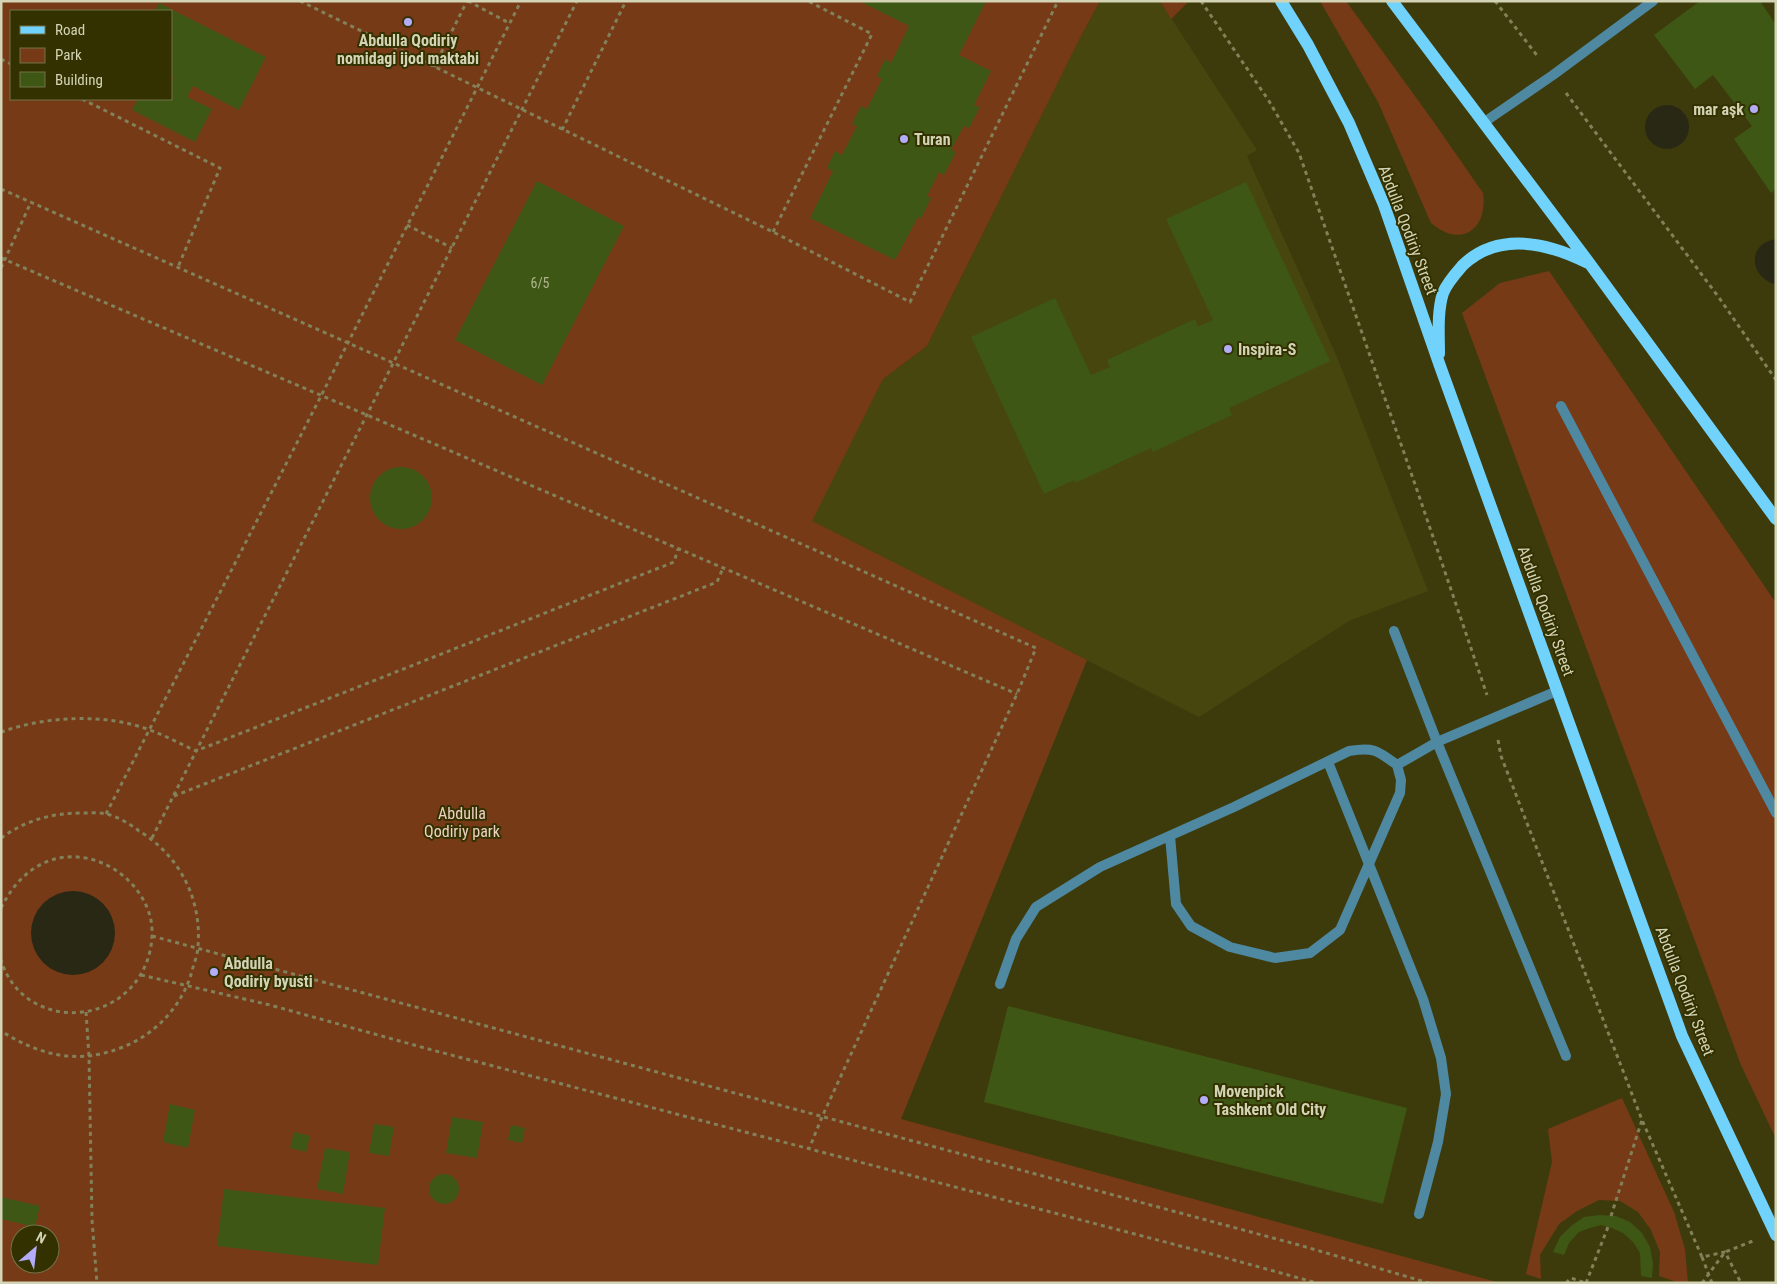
<svg xmlns="http://www.w3.org/2000/svg" width="1777" height="1284" viewBox="0 0 1777 1284" font-family="'Roboto Condensed',sans-serif">
<rect width="100%" height="100%" fill="#3d3b0c"/>
<path fill="#47460f" d="M1100 1H1160L1257 150 1247 156 1337 357 1428 591 1349 621 1199 717 811 521 883 379 927 346 1078 42Z"/>
<path fill="#763a17" fill-rule="evenodd" d="M1 1H1100L1078 42 927 346 883 379 812 521 1087 660 901 1119 1500 1283H1ZM11 11H171V99H11ZM20 1234H50V1264H20Z
M1160 1H1189L1171 19Z
M1320 1H1346L1433 121 1483 193C1488 229 1461 249 1431 223L1378 102Z
M1549 271 1776 603V1139L1741 1065 1462 313 1500 283Z
M1622 1098 1674 1212 1685 1249 1688 1283H1679L1659 1276 1660 1252 1651 1230 1638 1212 1620 1201 1599 1200 1577 1211 1559 1224 1540 1255 1541 1279 1526 1274 1552 1162 1548 1129Z"/>
<path fill="#282815" d="M1645 127a22 22 0 1 1 44 0a22 22 0 1 1-44 0Z
M1776 239V284H1774C1748 275 1748 243 1776 239Z
M31 933a42 42 0 1 1 84 0a42 42 0 1 1-84 0Z"/>
<path fill="#3f5714" d="M859 1H986L959 55 991 71 974 105 980 107 969 128 964 126 951 150 956 152 944 175 939 172 927 196 931 198 921 219 918 217 895 260 810 218 833 171 827 168 835 151 842 155 857 126 852 124 861 106 867 109 882 79 877 76 885 59 891 63 909 26Z
M1700 1H1760L1776 25V189L1771 193 1734 139 1752 126 1713 75 1695 89 1654 35Z
M159 3 266 57 239 110 193 86 187 97 212 109 195 142 132 110 138 99H171V83L174 77 171 75V11H155Z
M537 181 624 226 542 385 455 340Z
M1246 182 1330 361 1229 408 1232 415 1153 452 1151 448 1075 483 1074 480 1044 494 971 337 1055 298 1091 375 1110 367 1107 360 1195 319 1198 327 1213 320 1166 219Z
M370 498a31 31 0 1 1 62 0a31 31 0 1 1-62 0Z
M1008 1006 1407 1108 1383 1204 984 1102Z
M170 1104 195 1110 188 1148 163 1142Z
M452 1117 483 1122 477 1158 446 1153Z
M374 1124 394 1127 389 1156 369 1153Z
M511 1125 525 1128 522 1143 508 1140Z
M294 1132 310 1136 306 1152 290 1148Z
M325 1148 350 1152 343 1194 317 1189Z
M429 1189a15 15 0 1 1 30 0a15 15 0 1 1-30 0Z
M224 1189 385 1208 378 1265 217 1246Z
M1 1197 40 1206 35 1227 1 1219Z
M1600 1215 1616 1216 1630 1222 1642 1233 1650 1247 1653 1263 1652 1278 1641 1276 1640 1253 1633 1242 1623 1233 1612 1228 1601 1225 1590 1228 1579 1232 1569 1243 1564 1255 1553 1252 1560 1237 1571 1226 1584 1217Z"/>
<g fill="none" stroke-linecap="round" stroke-linejoin="round">
<path stroke="#828159" stroke-width="3" stroke-dasharray="4 4" stroke-linecap="butt" d="M300 1 775 233 910 302 1058 1
M468 1 509 23
M1201 1 1269 101 1299 153 1417 490 1487 695
M1495 1 1539 58
M1 59 11 64
M434 67 467 1
M1566 93 1720 299 1776 380
M82 99 220 168 178 267
M562 130 626 1
M1 189 1036 648 1017 694 822 1117 809 1149
M407 225 452 248
M773 232 872 34 808 1
M1 258 1017 694
M1 268 31 202
M1 732C46 716 105 713 150 730 166 736 181 744 196 751L674 562 678 549
M1498 740 1501 756 1642 1120 1702 1257 1725 1252 1741 1283
M174 796 717 582 723 568
M106 814 321 396 521 1
M1 838C26 820 52 813 83 813 90 813 98 812 106 814 117 816 130 824 139 831 179 855 202 899 198 946 198 954 194 963 192 971 183 1005 156 1034 123 1047 78 1065 41 1056 1 1031
M152 838 577 1
M1 908C10 890 21 876 38 866 81 841 137 870 150 916 154 931 152 949 146 964 118 1030 22 1029 1 960
M152 936 1299 1245 1429 1283
M141 975 270 1005 432 1050 1230 1259 1317 1283
M86 1012 89 1056 92 1220 97 1283
M1611 1216 1642 1120
M1702 1257 1712 1283
M1566 1283 1571 1278 1586 1283
M1586 1283 1608 1227
M1702 1283 1725 1252 1753 1241"/>
<path stroke="#4e88a1" stroke-width="10" d="M1483 123 1553 75 1653 1
M1557 691 1437 742 1566 1056
M1328 762 1423 999 1441 1058 1446 1094 1438 1142 1419 1214
M1170 836 1176 904 1191 926 1230 947 1275 958 1310 953 1340 930 1400 793 1401 780 1397 765
M1000 984 1016 939 1036 907 1100 867 1234 807 1349 751C1374 747 1377 750 1397 765L1437 742 1394 631"/>
<path stroke="#4e88a1" stroke-width="10" d="M1561 406 1776 813"/>
<path stroke="#71d3fb" stroke-width="12" d="M1281 1 1308 45 1349 123 1384 205 1440 366 1682 1036 1776 1235
M1392 1 1590 264 1776 519
M1439 354C1439 335 1437 312 1443 293 1447 283 1456 273 1463 265 1499 231 1548 243 1588 263"/>
</g>
<g fill="#b3adf9" stroke="#333100" stroke-width="2">
<circle cx="408" cy="22" r="5"/>
<circle cx="1754" cy="109" r="5"/>
<circle cx="904" cy="139" r="5"/>
<circle cx="1228" cy="349" r="5"/>
<circle cx="214" cy="972" r="5"/>
<circle cx="1204" cy="1100" r="5"/>
</g>
<g text-anchor="middle" dominant-baseline="central" stroke-width="4" stroke-linejoin="round" paint-order="stroke">
<g font-size="14" fill="#aeb58d">
<text x="540" y="283">6/5</text>
</g>
<g font-size="16" font-weight="bold" fill="#d3d4b5" stroke="#333100" text-anchor="start">
<text x="408" y="40" text-anchor="middle">Abdulla Qodiriy<tspan x="408" dy="18">nomidagi ijod maktabi</tspan></text>
<text x="1744" y="109" text-anchor="end">mar aşk</text>
<text x="914" y="139">Turan</text>
<text x="1238" y="349">Inspira-S</text>
<text x="224" y="963">Abdulla<tspan x="224" dy="18">Qodiriy byusti</tspan></text>
<text x="1214" y="1091">Movenpick<tspan x="1214" dy="18">Tashkent Old City</tspan></text>
</g>
<g font-size="16" fill="#d3d4b5" stroke="#333100">
<text transform="translate(1408 230) rotate(69)">Abdulla Qodiriy Street</text>
<text transform="translate(1546 611) rotate(70)">Abdulla Qodiriy Street</text>
<text transform="translate(1685 991) rotate(69)">Abdulla Qodiriy Street</text>
</g>
<g font-size="16" fill="#edd0c2" stroke="#333100">
<text x="462" y="813">Abdulla<tspan x="462" dy="18">Qodiriy park</tspan></text>
</g>
</g>
<rect width="1777" height="1284" fill="none" stroke="#d3d4b5" stroke-width="5"/>
<rect x="10" y="10" width="162" height="90" fill="#333100" stroke="#737248"/>
<rect x="20" y="26" width="25" height="8" fill="#71d3fb" stroke="#737248"/>
<text x="55" y="35" font-size="15" fill="#d3d4b5">Road</text>
<rect x="20" y="48" width="25" height="15" fill="#763a17" stroke="#737248"/>
<text x="55" y="60" font-size="15" fill="#d3d4b5">Park</text>
<rect x="20" y="72" width="25" height="15" fill="#3f5714" stroke="#737248"/>
<text x="55" y="85" font-size="15" fill="#d3d4b5">Building</text>
<g transform="translate(35 1249) rotate(28)"><circle r="24" fill="#333100" stroke="#737248"/>
<path d="M0-4L9 19L0 12L-9 19Z" fill="#b3adf9"/>
<text y="-8" font-size="14" font-weight="bold" text-anchor="middle" fill="#d3d4b5">N</text>
</g>
</svg>
